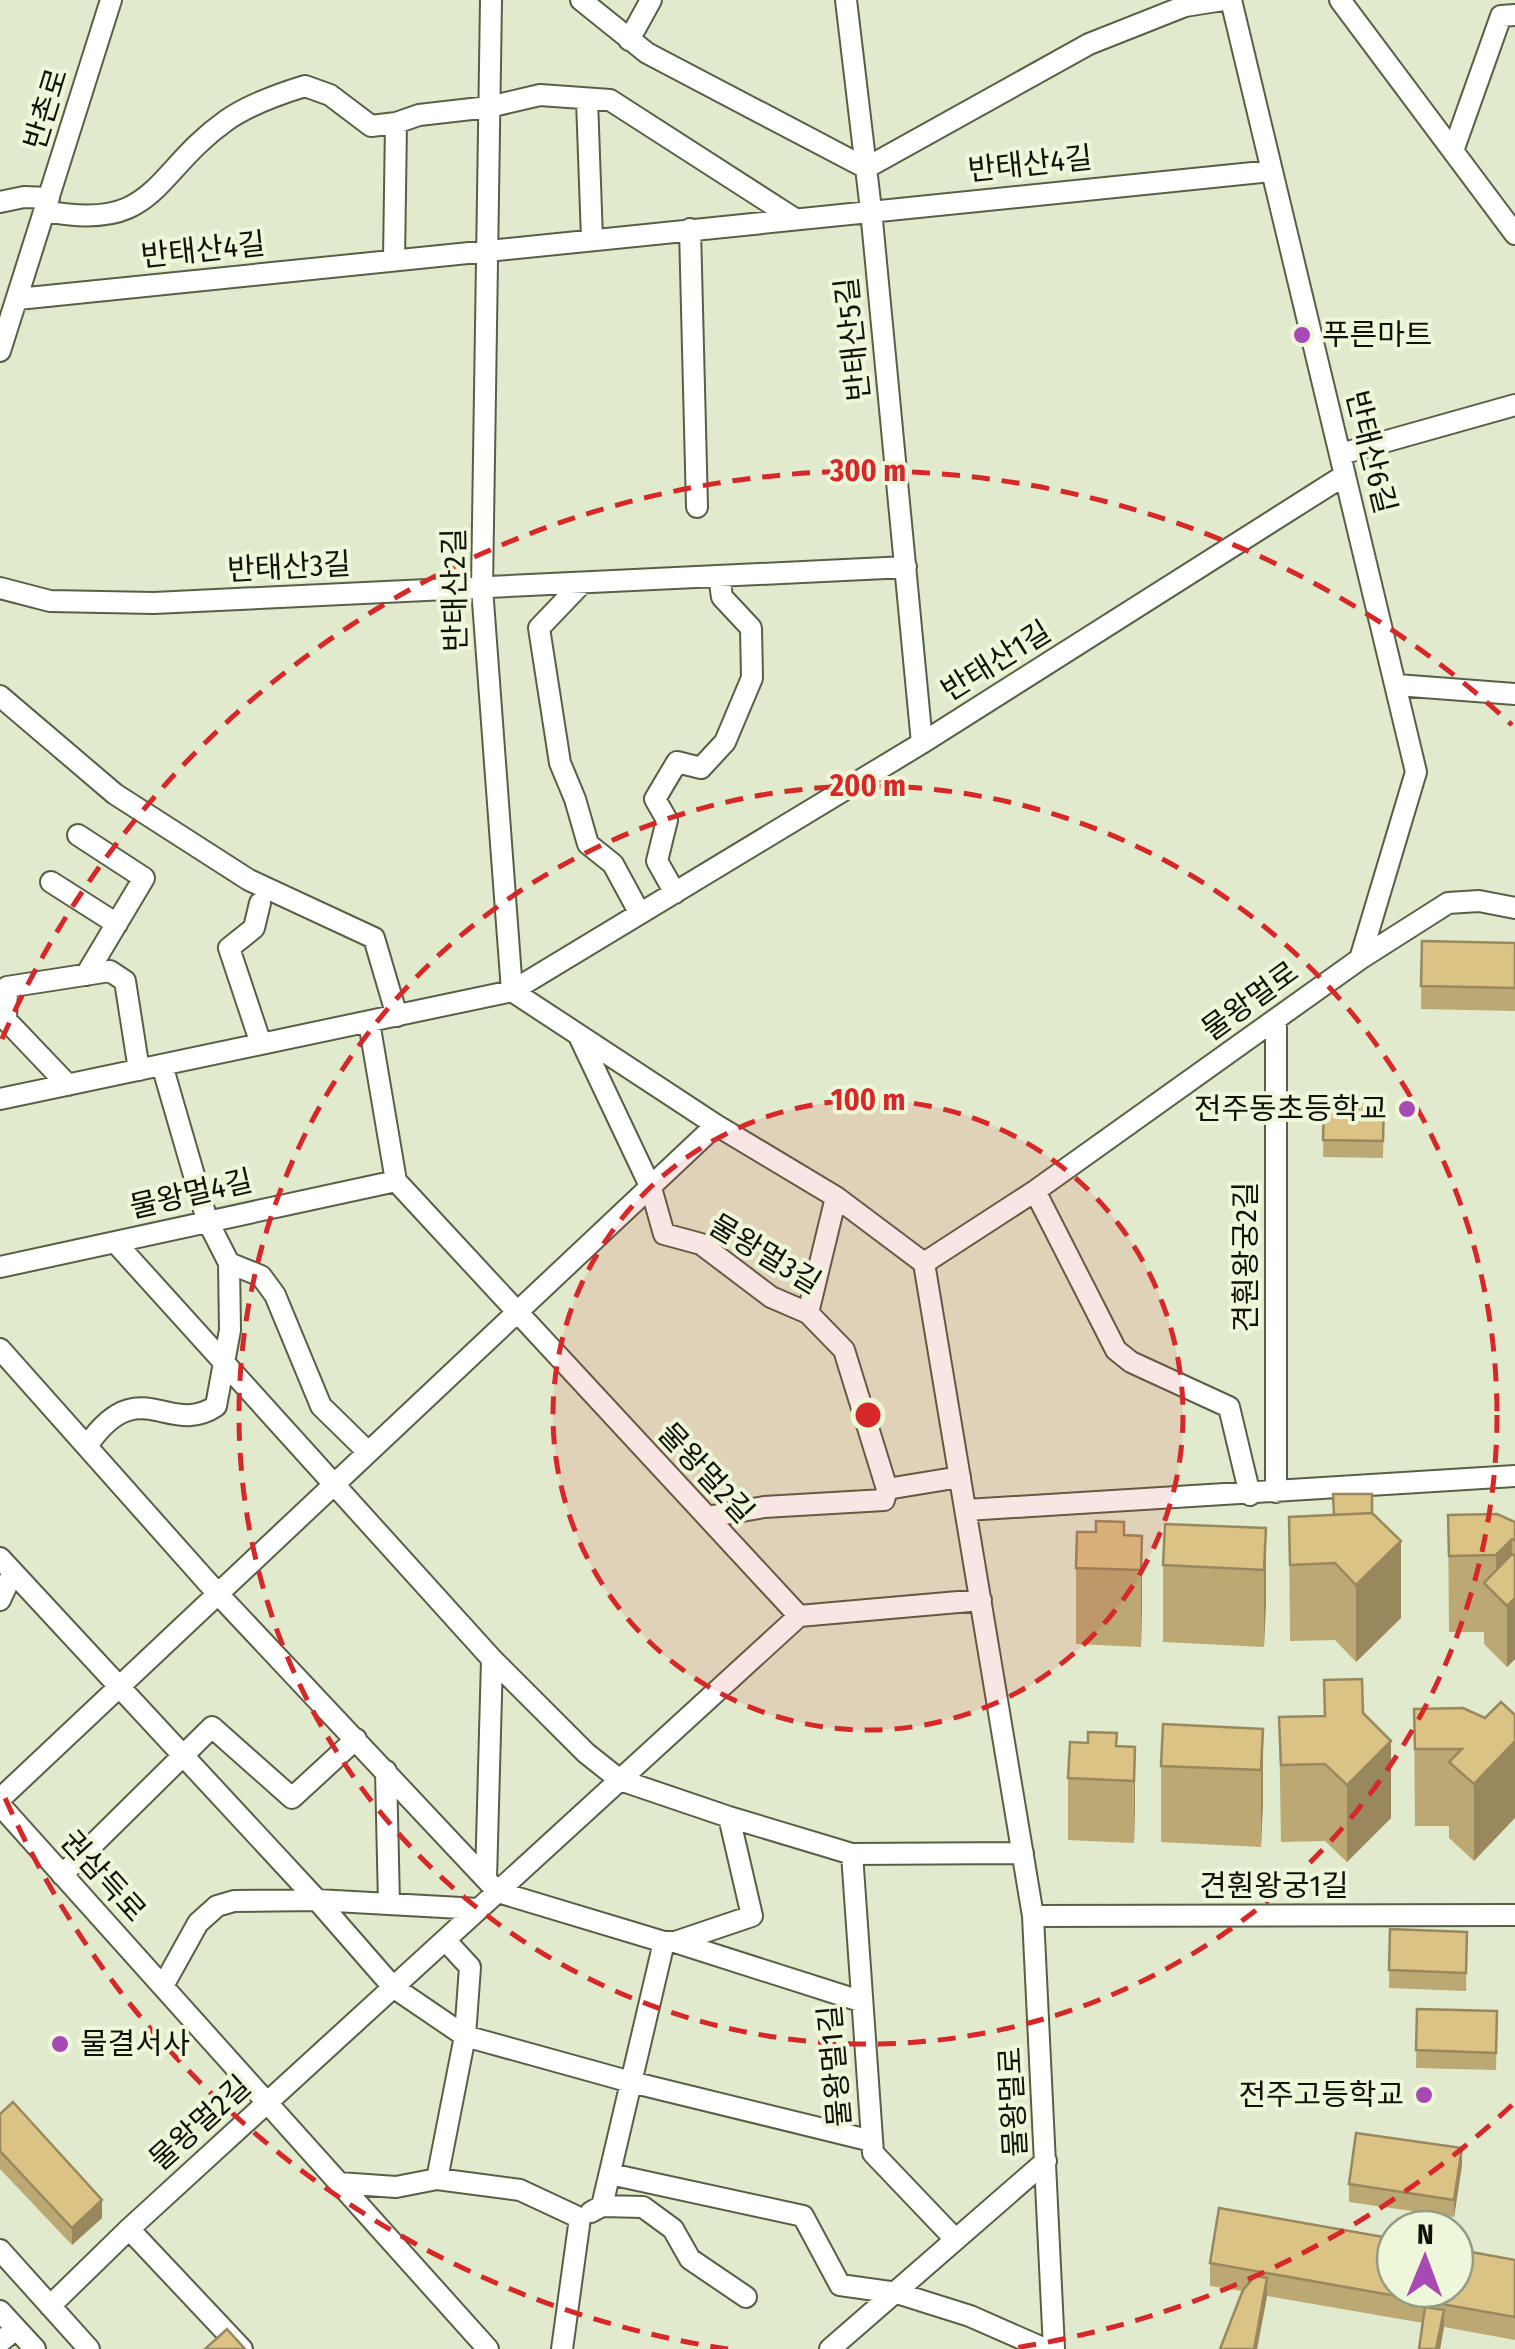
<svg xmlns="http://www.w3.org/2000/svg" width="1515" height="2349" viewBox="0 0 1515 2349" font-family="'Fira Sans Condensed','Noto Sans KR',sans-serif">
<rect width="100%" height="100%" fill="#e1eacc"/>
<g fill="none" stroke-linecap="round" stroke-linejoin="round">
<defs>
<path id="minor" d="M491 0 482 588 512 991 716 1125 836 1197 924 1263
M581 0 647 53 866 168 1089 44 1185 6 1223 0
M846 0 871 210 922 743
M1231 0 1416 772 1360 959
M1340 0 1515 234
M629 40 651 0
M587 100 592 239
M1453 151 1501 16 1515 15
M0 202 24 197 49 198
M46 211C157 233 152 173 227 120 250 104 279 94 305 86L330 95 371 126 396 123 419 115 489 107 540 95 610 100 795 219
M690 229 697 507
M394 260 396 123
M18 299 1272 171
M0 351 111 0
M1341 454 1515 405
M582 583 539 628 560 763 575 799 588 844 613 864 639 912
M0 588 50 601 154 603 906 567
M1397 685 1515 694
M0 696 115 794 249 880 374 938 397 1016
M78 835 144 878 86 975
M51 882 117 924
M675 893 657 861 667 820 655 799 677 762 701 768 725 742 752 678 751 628 722 597 719 576
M260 903 254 928 229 948 261 1044
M1276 1021V1492
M369 1022 396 1181
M579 1036 651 1188 664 1234 701 1244 771 1297 808 1313 844 1350 887 1489
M162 1065 207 1220 229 1263 261 1276 275 1295 321 1406 368 1452
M68 1085 6 1020 7 987 110 971 125 981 139 1070
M0 1099 512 991 922 743 1345 475
M396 1181 799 1616
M1035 1191 1116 1350 1131 1362 1229 1407 1250 1495
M115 1242 492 1659 586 1753 620 1780 729 1817 852 1854 1023 1853
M0 1267 396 1181
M808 1313 836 1197
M0 1349 218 1594 498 1892 664 1942H675L860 2001
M87 1446C139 1370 169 1438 216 1406L230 1330 229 1263
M966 1510 1515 1476
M707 1517 764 1507 884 1500 887 1489 960 1477
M0 1558 317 1900 393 1987 465 2036 631 2082 872 2141
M0 1600 13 1572
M386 1771 389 1904
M0 1799 716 1125
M0 1805 488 2349
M852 1854 873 2153 955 2239
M62 1875 212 1727 292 1798 356 1739
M486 1879 492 1659
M1033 1916 1515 1915
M675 1942 752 1916 729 1817
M163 1986 198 1923 217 1906 234 1901 317 1900 479 1909
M610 2174 803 2216 840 2285 897 2293 970 2316 1045 2349
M437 2179 465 2036 470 1967 446 1941
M339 2183 396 2187 437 2179 520 2190 580 2218 562 2349
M602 2206 664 1942
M591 2212 602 2206 643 2207 673 2229 690 2259 746 2297
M129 2229 242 2349
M0 2250 89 2349
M50 2306 129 2229 799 1616 981 1600
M0 2311 35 2349
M0 2342 16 2329
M830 2349 1046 2161
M1054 2349 1033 1916 924 1263 1035 1191 1360 959 1448 903 1479 901 1515 908"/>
</defs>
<use href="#minor" stroke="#585f46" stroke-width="24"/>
<use href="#minor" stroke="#fff" stroke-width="20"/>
</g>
<path fill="#bca873" d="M1422 941 1515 943V1011L1421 1009Z
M1324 1101 1384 1102 1383 1158 1323 1157Z
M1372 1513 1401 1618 1356 1662 1335 1640 1290 1641 1289 1517Z
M1448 1515 1515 1522V1659L1507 1667 1484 1644V1632H1449Z
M1266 1528 1264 1647 1163 1642V1565Z
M1124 1535 1142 1536 1141 1647 1076 1644V1568Z
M1324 1680 1363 1713 1391 1818 1347 1862 1325 1841 1281 1842 1279 1717 1324 1716Z
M1414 1709 1485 1718 1474 1861 1449 1838V1826H1415Z
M1263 1729 1261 1847 1161 1842V1766Z
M1088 1743 1135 1747 1134 1843 1068 1840V1778Z
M1390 1929 1467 1932 1466 1991 1389 1988Z
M1417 2009 1497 2011 1496 2070 1416 2068Z
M0 2114 102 2218 72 2245 0 2169Z
M1462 2165 1454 2217 1349 2202V2184Z
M1515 2260V2340L1444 2327 1440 2349H1419L1423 2323 1267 2296 1257 2349H1220L1242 2291 1210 2286V2263Z"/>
<path fill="#99885e" d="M1266 1528V1605L1264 1647V1570Z
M1142 1536V1612L1141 1647V1570Z
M1512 1539V1600L1515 1598V1659L1507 1667V1606L1496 1594V1555Z
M1401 1541V1618L1356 1662V1585Z
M1263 1729V1805L1261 1847V1770Z
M1391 1741V1818L1347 1862V1785Z
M1515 1741V1818L1474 1861V1784Z
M1135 1747V1808L1134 1843V1781Z
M1462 2148V2165L1454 2217V2200Z
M102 2200V2218L72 2245V2228Z
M1267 2278V2296L1257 2349H1254Z
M1444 2310V2327L1440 2349H1436Z"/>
<path fill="#dbc386" stroke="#99885e" stroke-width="2.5" d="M1422 941 1515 943V988L1421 986Z
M1324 1101 1384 1102 1383 1141 1323 1140Z
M1333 1494H1372V1513L1334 1515Z
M1372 1513 1401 1541 1356 1585 1335 1563 1290 1565 1289 1517Z
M1497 1514 1515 1522V1541L1512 1539 1496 1555 1449 1556 1448 1515Z
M1096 1521 1124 1522V1535L1142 1536 1141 1570 1076 1568 1077 1532H1096Z
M1165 1524 1266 1528 1264 1570 1163 1565Z
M1512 1554 1515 1556V1598L1507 1606 1484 1583Z
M1362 1679 1363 1713 1391 1741 1347 1785 1325 1764 1281 1765 1279 1717 1325 1716 1324 1680Z
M1501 1702 1515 1715V1741L1474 1784 1449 1762 1462 1749H1415L1414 1709 1463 1708 1485 1718Z
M1163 1724 1263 1729 1261 1770 1161 1766Z
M1088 1732 1117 1733 1116 1746 1135 1747 1134 1781 1068 1778 1070 1742 1088 1743Z
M1390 1929 1467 1932 1466 1973 1389 1970Z
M1417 2009 1497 2011 1496 2053 1416 2050Z
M13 2102 102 2200 72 2228 0 2151V2114Z
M1356 2133 1462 2148 1454 2200 1349 2184Z
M1219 2208 1395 2239V2289H1455V2249L1515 2260V2317L1210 2263Z
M1255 2276 1267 2278 1254 2349H1220L1243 2290Z
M1425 2307 1444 2310 1436 2349H1419Z
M227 2329 245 2349H205Z"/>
<circle cx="868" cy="1415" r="315" fill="#d62828" fill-opacity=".12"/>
<g fill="none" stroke="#d62828" stroke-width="5" stroke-dasharray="18 12">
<circle cx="868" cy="1415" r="315"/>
<circle cx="868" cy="1415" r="629"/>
<path d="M1512 2105A944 944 0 0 1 1008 2349M728 2349A944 944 0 0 1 2 1791M2 1039A944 944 0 0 1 1512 725"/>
</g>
<g fill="#a84ab4" stroke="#eef7d9" stroke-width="4">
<circle cx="1302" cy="335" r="10"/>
<circle cx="1407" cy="1109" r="10"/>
<circle cx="60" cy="2044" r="10"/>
<circle cx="1424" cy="2095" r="10"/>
</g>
<g text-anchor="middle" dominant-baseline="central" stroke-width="8" stroke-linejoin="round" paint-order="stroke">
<g font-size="30" fill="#101309" stroke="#eef7d9">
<text transform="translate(46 109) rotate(-73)">반촌로</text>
<text transform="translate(1030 164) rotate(-6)">반태산4길</text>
<text transform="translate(203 250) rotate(-6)">반태산4길</text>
<text transform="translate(853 339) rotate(-96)">반태산5길</text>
<text transform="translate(1371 452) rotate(76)">반태산6길</text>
<text transform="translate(289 567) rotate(-3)">반태산3길</text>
<text transform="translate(455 590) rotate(-91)">반태산2길</text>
<text transform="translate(996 661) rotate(-32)">반태산1길</text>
<text transform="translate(1250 1001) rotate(-36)">물왕멀로</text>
<text transform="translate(191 1194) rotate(-13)">물왕멀4길</text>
<text transform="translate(765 1254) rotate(31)">물왕멀3길</text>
<text transform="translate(1246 1257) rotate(-90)">견훤왕궁2길</text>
<text transform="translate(706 1473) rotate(47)">물왕멀2길</text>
<text transform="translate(103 1876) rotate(48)">권삼득로</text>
<text x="1274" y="1886">견훤왕궁1길</text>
<text transform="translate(835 2066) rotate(-95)">물왕멀1길</text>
<text transform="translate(1013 2102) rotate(-93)">물왕멀로</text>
<text transform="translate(200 2123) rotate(-42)">물왕멀2길</text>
</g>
<g font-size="30" fill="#101309" stroke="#eef7d9" text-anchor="start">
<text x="1322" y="335">푸른마트</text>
<text x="1387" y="1109" text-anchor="end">전주동초등학교</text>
<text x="80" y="2044">물결서사</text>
<text x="1404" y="2095" text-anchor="end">전주고등학교</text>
</g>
</g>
<circle cx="868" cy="1415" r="15" fill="#d62828" stroke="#eef7d9" stroke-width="5"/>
<g font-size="30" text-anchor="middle" font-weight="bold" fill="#d62828" stroke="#eef7d9" stroke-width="8" stroke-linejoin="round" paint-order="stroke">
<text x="868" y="481">300 m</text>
<text x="868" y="796">200 m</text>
<text x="868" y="1110">100 m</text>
</g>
<g transform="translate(1425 2259) rotate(1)"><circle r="48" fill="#eef7d9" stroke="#959c86" stroke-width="2.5"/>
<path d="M0-8L18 38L0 25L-18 38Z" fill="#a84ab4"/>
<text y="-15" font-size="28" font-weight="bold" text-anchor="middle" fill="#101309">N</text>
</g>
</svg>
